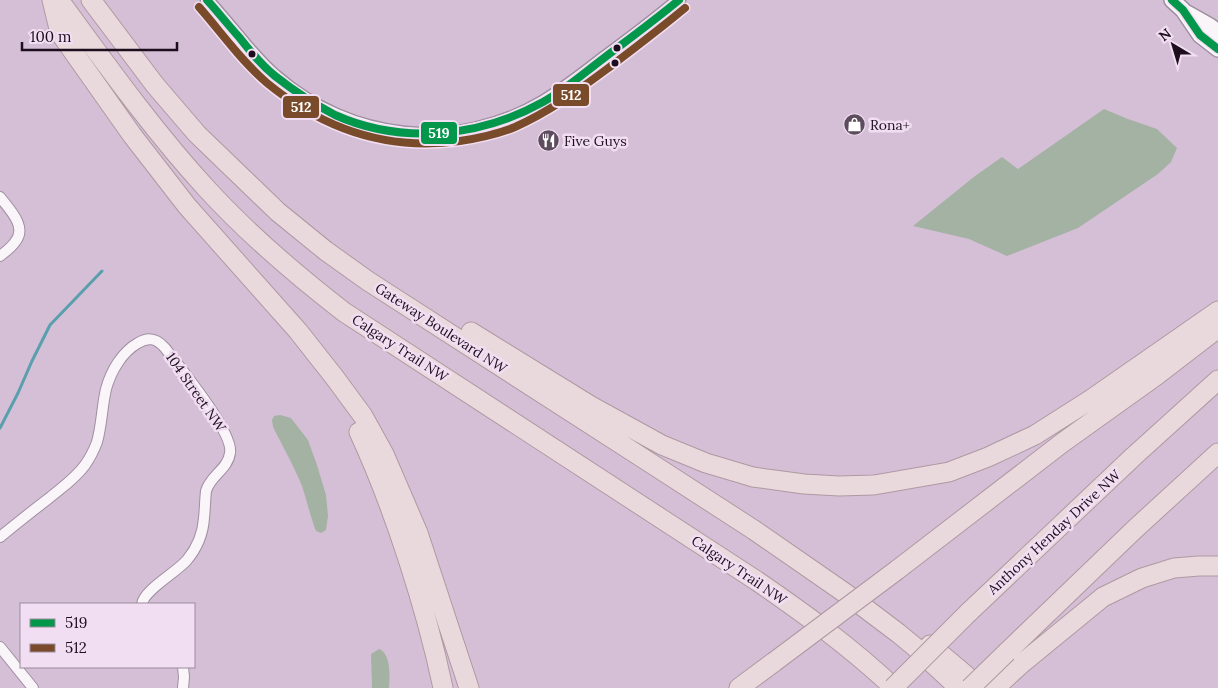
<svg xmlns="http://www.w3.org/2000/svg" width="1218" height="688" viewBox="0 0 1218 688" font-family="Lora,serif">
<rect width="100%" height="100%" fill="#d5bfd6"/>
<path fill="#a4b2a4" d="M1104 109 1128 119 1157 129 1177 148 1171 162 1158 174 1078 228 1007 256 969 239 913 226 975 176 1002 157 1018 169Z
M280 415 291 418 308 440 317 465 326 495 328 516 326 530 321 533 316 531C310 516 307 501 302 486 294 466 283 447 273 427L272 420 274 416Z
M379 649C391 653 390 677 389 688H372L371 654Z"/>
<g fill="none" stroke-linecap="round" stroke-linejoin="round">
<path stroke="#5a9fad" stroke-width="3" d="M0 428 18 393 32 361 50 325 102 271"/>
<defs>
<path id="minor" d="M0 197C9 209 28 227 15 242 11 248 5 252 0 256
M0 537C16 524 32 511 48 499 61 488 75 479 85 465 90 458 94 450 97 442 102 424 102 406 106 389 111 371 122 352 138 343 149 336 157 339 165 348 179 366 234 433 230 453 228 469 210 476 206 491 205 500 205 509 204 518 203 533 197 548 187 560 177 572 144 590 142 604
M0 647 33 688
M183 667 184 677 183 688"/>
<path id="tertiary" d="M207 0C220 15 233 30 246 46 255 56 264 67 275 76 350 142 457 153 543 102 564 89 585 73 604 58 630 39 655 20 679 0"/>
<path id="secondary" d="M1172 0 1183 10 1200 35 1218 49
M1187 13 1210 26 1218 32"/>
<path id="motorway" d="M52 0 60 33 132 135 187 206 298 331 335 378 363 416 384 454 418 533 469 688
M59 0C106 64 152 129 206 188 248 234 295 274 344 312L757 581C805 614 852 648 894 688
M91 0 155 85 197 134 278 212 326 251 368 281 652 464 754 530 845 593 898 633 915 647 959 688
M471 332 591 406 662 445 706 463 753 477 804 484 839 486 874 485 949 472 988 457 1035 435 1090 400 1218 311
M359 432C378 473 394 516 408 559 422 602 434 645 443 688
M897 570 1062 443 1157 375 1218 328
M968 613 1134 456 1218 380
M930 645 981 688
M1007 652 1135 529 1218 453
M739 688 774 662
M995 688 1020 665 1103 597 1142 578 1174 568 1199 566H1218"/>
</defs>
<use href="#minor" stroke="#9f8fa0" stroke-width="12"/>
<use href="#tertiary" stroke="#9f8fa0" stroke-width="15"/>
<use href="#secondary" stroke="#9f8fa0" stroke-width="18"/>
<use href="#motorway" stroke="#b098a2" stroke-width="21"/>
<use href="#minor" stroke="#f9f5f9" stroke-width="10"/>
<use href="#tertiary" stroke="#f9f5f9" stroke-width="12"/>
<use href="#secondary" stroke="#f9f5f9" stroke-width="15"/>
<use href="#motorway" stroke="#e9d9dc" stroke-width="19"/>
<defs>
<path id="motorway-bridge" d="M774 662 897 570
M893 688 968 613
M970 688 1007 652"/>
</defs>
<use href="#motorway-bridge" stroke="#b098a2" stroke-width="21" stroke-linecap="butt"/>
<use href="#motorway-bridge" stroke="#e9d9dc" stroke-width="19"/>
<defs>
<path id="bus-1" d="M207 0C218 12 228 25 239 37 250 51 261 65 275 76 294 91 314 104 335 115 402 145 480 137 543 102 565 90 584 73 604 58 629 39 655 20 679 0
M1172 0 1183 10 1200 35 1218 49"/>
<path id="bus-2" d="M199 7C221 32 242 62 267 83 323 129 388 151 460 141 479 138 498 134 515 127 551 111 580 89 611 66 636 47 661 28 685 8"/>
</defs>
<use href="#bus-1" stroke="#f2def3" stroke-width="11"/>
<use href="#bus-2" stroke="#f2def3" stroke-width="11"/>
<use href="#bus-1" stroke="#03974c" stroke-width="8"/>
<use href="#bus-2" stroke="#7a4b2a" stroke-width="8"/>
</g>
<defs>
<symbol id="shop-disc" viewBox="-11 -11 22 22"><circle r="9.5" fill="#5d4c5d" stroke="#f2def3"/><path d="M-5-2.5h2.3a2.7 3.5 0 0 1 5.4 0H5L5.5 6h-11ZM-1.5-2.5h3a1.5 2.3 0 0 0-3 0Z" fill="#fff"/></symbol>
<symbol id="restaurant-disc" viewBox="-11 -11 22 22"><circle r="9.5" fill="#5d4c5d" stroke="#f2def3"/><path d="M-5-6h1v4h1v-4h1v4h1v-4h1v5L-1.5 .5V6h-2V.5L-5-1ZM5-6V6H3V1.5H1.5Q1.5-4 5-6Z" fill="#fff"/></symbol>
</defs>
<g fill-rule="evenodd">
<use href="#shop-disc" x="842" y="112" width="25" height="25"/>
<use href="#restaurant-disc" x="536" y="128" width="25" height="25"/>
</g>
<g fill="#1c0e1c" stroke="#f2def3" stroke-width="2">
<circle cx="617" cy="48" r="4.5"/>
<circle cx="252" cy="54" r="4.5"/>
<circle cx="615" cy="63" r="4.5"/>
</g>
<g text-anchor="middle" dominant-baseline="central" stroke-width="5" stroke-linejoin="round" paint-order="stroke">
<g font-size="14" fill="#1c0e1c" stroke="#f2def3" text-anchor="start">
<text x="870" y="125">Rona+</text>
<text x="564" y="141">Five Guys</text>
</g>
<g font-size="14" fill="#1c0e1c" stroke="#f2def3">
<text transform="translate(441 328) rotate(33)">Gateway Boulevard NW</text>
<text transform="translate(400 348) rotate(33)">Calgary Trail NW</text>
<text transform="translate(196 392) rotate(55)">104 Street NW</text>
<text transform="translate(1054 532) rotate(-43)">Anthony Henday Drive NW</text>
<text transform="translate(739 570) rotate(34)">Calgary Trail NW</text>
</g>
</g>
<g stroke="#f2def3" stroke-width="2">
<rect x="552" y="83" width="38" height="24" rx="5" fill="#7a4b2a"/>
<rect x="282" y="95" width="38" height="24" rx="5" fill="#7a4b2a"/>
<rect x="420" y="121" width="38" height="24" rx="5" fill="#03974c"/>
</g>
<g font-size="14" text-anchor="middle" font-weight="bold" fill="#fff">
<text x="571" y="100">512</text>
<text x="301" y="112">512</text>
<text x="439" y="138">519</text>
</g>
<rect x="20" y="603" width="175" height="65" fill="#f2def3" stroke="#9c8b9d"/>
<rect x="30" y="619" width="25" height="8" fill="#03974c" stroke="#9c8b9d"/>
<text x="65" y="628" font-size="15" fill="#1c0e1c">519</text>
<rect x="30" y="644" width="25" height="8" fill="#7a4b2a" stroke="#9c8b9d"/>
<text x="65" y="653" font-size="15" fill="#1c0e1c">512</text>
<g transform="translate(1173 45) rotate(322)" stroke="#f2def3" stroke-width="4" paint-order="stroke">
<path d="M0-4L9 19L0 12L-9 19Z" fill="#1c0e1c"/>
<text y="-8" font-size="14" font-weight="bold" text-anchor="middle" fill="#1c0e1c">N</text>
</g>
<path d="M22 42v8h155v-8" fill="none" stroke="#1c0e1c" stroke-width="2.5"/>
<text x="30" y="42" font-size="15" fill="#1c0e1c" stroke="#f2def3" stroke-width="4" paint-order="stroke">100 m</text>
</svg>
